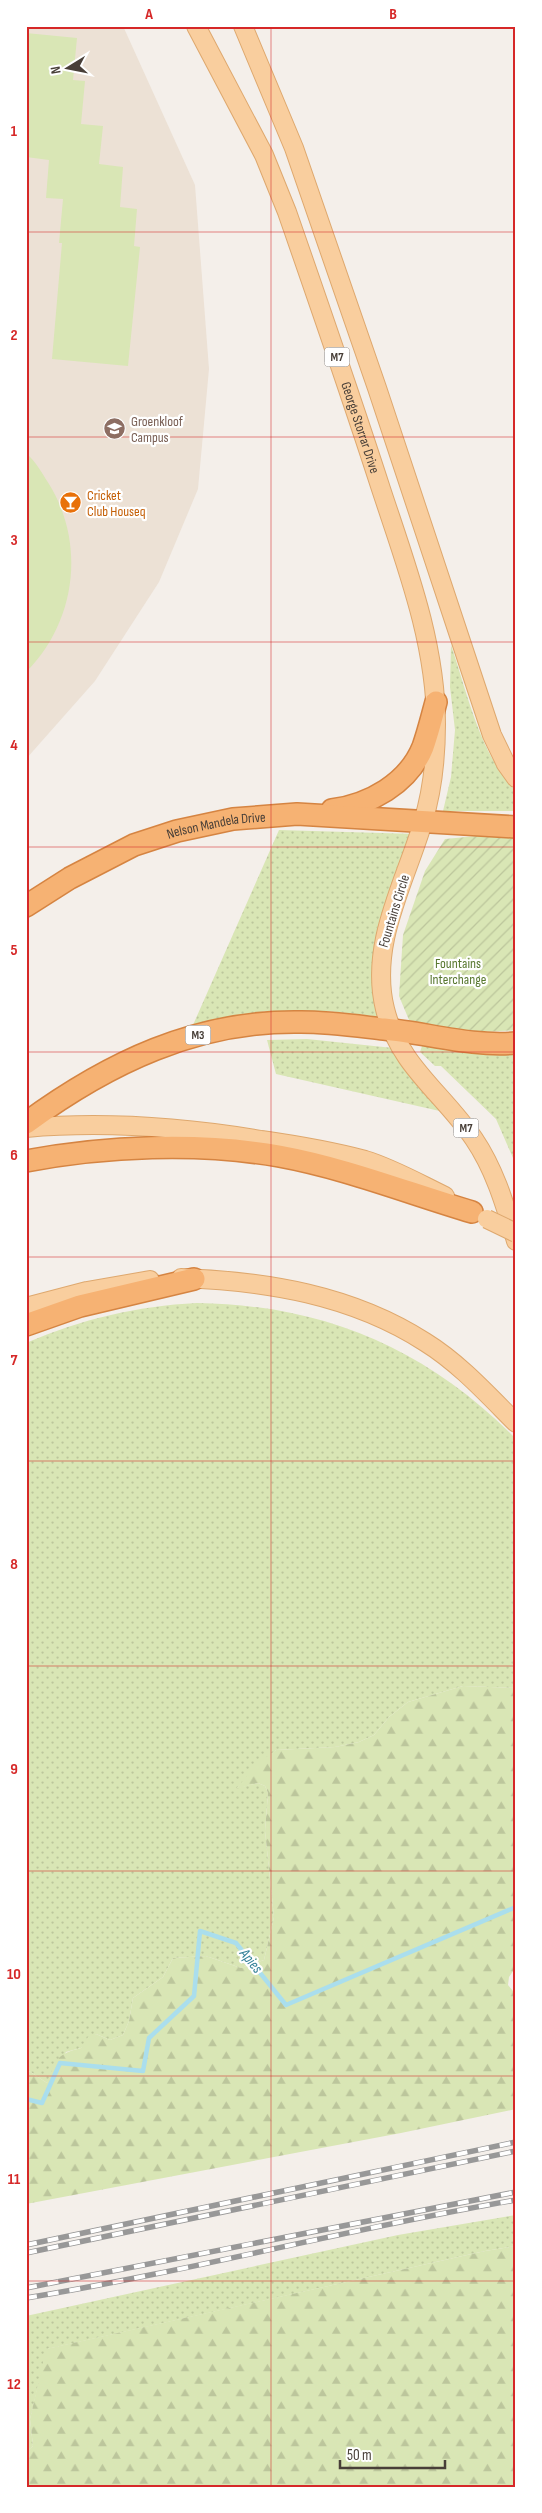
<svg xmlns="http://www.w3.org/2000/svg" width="542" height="2513" viewBox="0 0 542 2513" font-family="'Sofia Sans Condensed',sans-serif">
<defs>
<pattern id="grass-dots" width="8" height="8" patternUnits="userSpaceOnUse" patternTransform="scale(1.25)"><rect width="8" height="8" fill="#d9e6b5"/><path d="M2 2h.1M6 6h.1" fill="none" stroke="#bcc69c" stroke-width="1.8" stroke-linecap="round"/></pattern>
<pattern id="forest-firs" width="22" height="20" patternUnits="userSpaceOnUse" patternTransform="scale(1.25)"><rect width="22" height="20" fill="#d9e6b5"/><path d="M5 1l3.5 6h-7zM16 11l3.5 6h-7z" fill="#bcc69c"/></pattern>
<pattern id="garden-furrows" width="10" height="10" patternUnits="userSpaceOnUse" patternTransform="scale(1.25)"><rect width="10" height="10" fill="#d9e6b5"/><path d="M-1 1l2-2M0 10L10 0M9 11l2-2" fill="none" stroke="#bcc69c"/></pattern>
</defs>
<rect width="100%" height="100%" fill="#f4efea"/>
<path fill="#ece1d5" d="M26 26H123L195 185 209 369 198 489 159 582 95 681 26 759Z"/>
<path fill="url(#grass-dots)" d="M451 645C467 692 480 755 516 791V811H443L451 777 455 730 450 687Z
M279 830 415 834 383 920 372 964 382 1017 328 1011H265L193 1025Z
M307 1039 393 1048 444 1112 276 1074 267 1040Z
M422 1046 482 1053 516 1054V1165L496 1119 441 1066H435L420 1052Z
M197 1303C324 1305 426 1348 516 1439V1688L463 1686 408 1702 389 1717 374 1735 359 1742 335 1747 276 1750 237 1788 258 1783 265 1786 268 1793 265 1831 274 1917 264 1960 241 1968 206 1956 173 1958 163 1977 133 1998 129 2021 123 2035 110 2040 96 2034 81 2048 66 2052 47 2083 26 2069V1343C82 1319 137 1306 197 1303Z
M516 2215V2246L485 2251 47 2349 30 2419 33 2446 26 2452V2316L398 2235Z"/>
<path fill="url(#forest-firs)" d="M463 1686 516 1688V1967L509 1977 508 1985 513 1991 516 1990V2109L401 2133 26 2204V2069L47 2083C56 2060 56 2054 81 2048L88 2037 96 2034 110 2040 123 2035 129 2021 133 1998 163 1977 173 1958 206 1956 241 1968 264 1960 274 1917 265 1831 268 1793 265 1786 258 1783 236 1789 258 1763 276 1750 335 1747 359 1742 374 1735 389 1717 408 1702Z
M516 2246V2487H26V2452L33 2446 30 2419 46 2349 485 2251Z"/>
<path fill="url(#garden-furrows)" d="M498 834 516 836V1030C481 1034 443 1029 409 1020L399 996 403 935 425 871 445 839Z"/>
<path fill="#d9e6b5" d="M26 33 77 38 73 80 85 81 81 124 103 126 99 164 123 167 120 207 137 209 134 246 140 247 128 366 52 359 62 243H59L63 199 46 198 49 160 26 157 29 122 26 121Z
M26 453C36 462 42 473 49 484 86 544 76 622 26 672Z"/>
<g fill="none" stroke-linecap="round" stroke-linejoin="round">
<path stroke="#aadeed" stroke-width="4.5" d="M26 2099 42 2103 60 2063 143 2071 149 2038 194 1996 200 1931 236 1943 286 2005 516 1907"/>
<defs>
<g id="primary">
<path id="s1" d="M196 26 264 155 287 212C319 304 351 396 381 489 406 565 436 643 436 724 436 756 432 792 423 822 405 883 369 944 385 1009 399 1066 443 1093 474 1139 495 1170 505 1205 516 1241"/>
<path d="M243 26 294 148 377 388 492 735 506 764 516 778"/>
<path d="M26 1128C105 1121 183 1127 261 1140 296 1145 331 1151 365 1160 392 1168 420 1184 445 1196"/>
<path d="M181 1278C266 1281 352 1295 425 1342 459 1363 487 1394 516 1423"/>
<path d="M26 1307 87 1291 150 1280"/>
</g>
<g id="highway">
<path d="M332 810C369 805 408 784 423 747 428 733 432 717 436 702"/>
<path id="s2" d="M26 906 70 878 134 845 177 831 233 819 297 814 516 827"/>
<path d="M26 1123C108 1063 197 1020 301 1022 329 1022 357 1026 384 1029 427 1033 472 1047 516 1043"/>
<path d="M26 1161C106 1146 198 1142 279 1156 345 1168 408 1193 472 1212"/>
<path d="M26 1325 80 1306 194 1279"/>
</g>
</defs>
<use href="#primary" stroke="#dea86e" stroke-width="20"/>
<use href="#highway" stroke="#d58442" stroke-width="24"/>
<use href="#primary" stroke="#f9ce9e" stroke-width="18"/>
<use href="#highway" stroke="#f6b273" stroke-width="21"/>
<defs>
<path id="rail" d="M26 2245 516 2142
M26 2253 516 2151
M26 2288 516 2192
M26 2298C191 2271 352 2228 516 2200"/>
</defs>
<use href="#rail" stroke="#989898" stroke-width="5.5"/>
<use href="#rail" stroke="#fff" stroke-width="4" stroke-dasharray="11" stroke-linecap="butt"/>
<defs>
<path id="primary-bridge" d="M487 1219 516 1233"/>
</defs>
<use href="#primary-bridge" stroke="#dea86e" stroke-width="20" stroke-linecap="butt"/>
<use href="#primary-bridge" stroke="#f9ce9e" stroke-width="18"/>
</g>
<path fill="none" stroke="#d62828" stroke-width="1" stroke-opacity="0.55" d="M271 26V2487M26 232H516M26 437H516M26 642H516M26 847H516M26 1052H516M26 1257H516M26 1461H516M26 1666H516M26 1871H516M26 2076H516M26 2281H516"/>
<defs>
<symbol id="university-disc" viewBox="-11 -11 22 22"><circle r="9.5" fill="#8d6e63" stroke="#fff"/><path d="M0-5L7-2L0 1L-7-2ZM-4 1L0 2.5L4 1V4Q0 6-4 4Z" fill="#fff"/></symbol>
<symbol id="bar-disc" viewBox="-11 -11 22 22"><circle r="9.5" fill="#e8710a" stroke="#fff"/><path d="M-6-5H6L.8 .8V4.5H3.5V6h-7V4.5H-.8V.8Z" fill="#fff"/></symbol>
</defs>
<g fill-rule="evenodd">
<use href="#university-disc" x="102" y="416" width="25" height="25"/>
<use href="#bar-disc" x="58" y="490" width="25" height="25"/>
</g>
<g text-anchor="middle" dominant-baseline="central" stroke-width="4.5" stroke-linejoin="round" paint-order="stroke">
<g fill="#fff" stroke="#7f7974" stroke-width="1">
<rect x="324.5" y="347.5" width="25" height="19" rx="4"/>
<rect x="185.5" y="1025.5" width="25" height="19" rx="4"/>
<rect x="453.5" y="1118.5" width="25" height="19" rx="4"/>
</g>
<g font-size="12" font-weight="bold" fill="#483f38">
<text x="337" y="357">M7</text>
<text x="198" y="1035">M3</text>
<text x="466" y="1128">M7</text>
</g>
<g font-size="14" fill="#785e54" stroke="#fff" text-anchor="start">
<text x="131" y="421">Groenkloof<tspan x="131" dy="16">Campus</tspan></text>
</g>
<g font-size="14" fill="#483f38" stroke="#fff">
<text stroke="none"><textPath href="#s1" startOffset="435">George Storrar Drive</textPath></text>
<text stroke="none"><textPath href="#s2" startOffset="209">Nelson Mandela Drive</textPath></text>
<text transform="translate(394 911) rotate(-73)">Fountains Circle</text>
</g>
<g font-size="14" fill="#c56008" stroke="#fff" text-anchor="start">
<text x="87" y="495">Cricket<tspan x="87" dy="16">Club Houseq</tspan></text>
</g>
<g font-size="14" fill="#57772e" stroke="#fff">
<text x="458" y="963">Fountains<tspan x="458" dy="16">Interchange</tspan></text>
</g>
<g font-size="15" font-style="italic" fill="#307f97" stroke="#fff">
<text transform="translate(251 1961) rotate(51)">Apies</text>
</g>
</g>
<rect width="542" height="2513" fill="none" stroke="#ffffff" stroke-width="55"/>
<g transform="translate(68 68) rotate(260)" stroke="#ffffff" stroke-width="4" paint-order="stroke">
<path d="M0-4L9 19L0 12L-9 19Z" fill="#483f38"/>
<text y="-8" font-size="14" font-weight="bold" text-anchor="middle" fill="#483f38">N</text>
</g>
<path d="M340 2460v8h105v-8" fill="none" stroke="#483f38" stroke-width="2.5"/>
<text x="347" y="2460" font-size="15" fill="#483f38" stroke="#ffffff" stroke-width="4" paint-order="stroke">50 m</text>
<rect x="28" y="28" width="486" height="2458" fill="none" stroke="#d62828" stroke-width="2"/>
<g font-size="16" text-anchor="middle" font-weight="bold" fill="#d62828">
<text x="149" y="19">A</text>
<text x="393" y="19">B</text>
<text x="14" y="136">1</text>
<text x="14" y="340">2</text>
<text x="14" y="545">3</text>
<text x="14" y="750">4</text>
<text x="14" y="955">5</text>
<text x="14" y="1160">6</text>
<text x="14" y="1365">7</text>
<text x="14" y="1569">8</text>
<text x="14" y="1774">9</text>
<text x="14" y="1979">10</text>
<text x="14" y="2184">11</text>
<text x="14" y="2389">12</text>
</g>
</svg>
